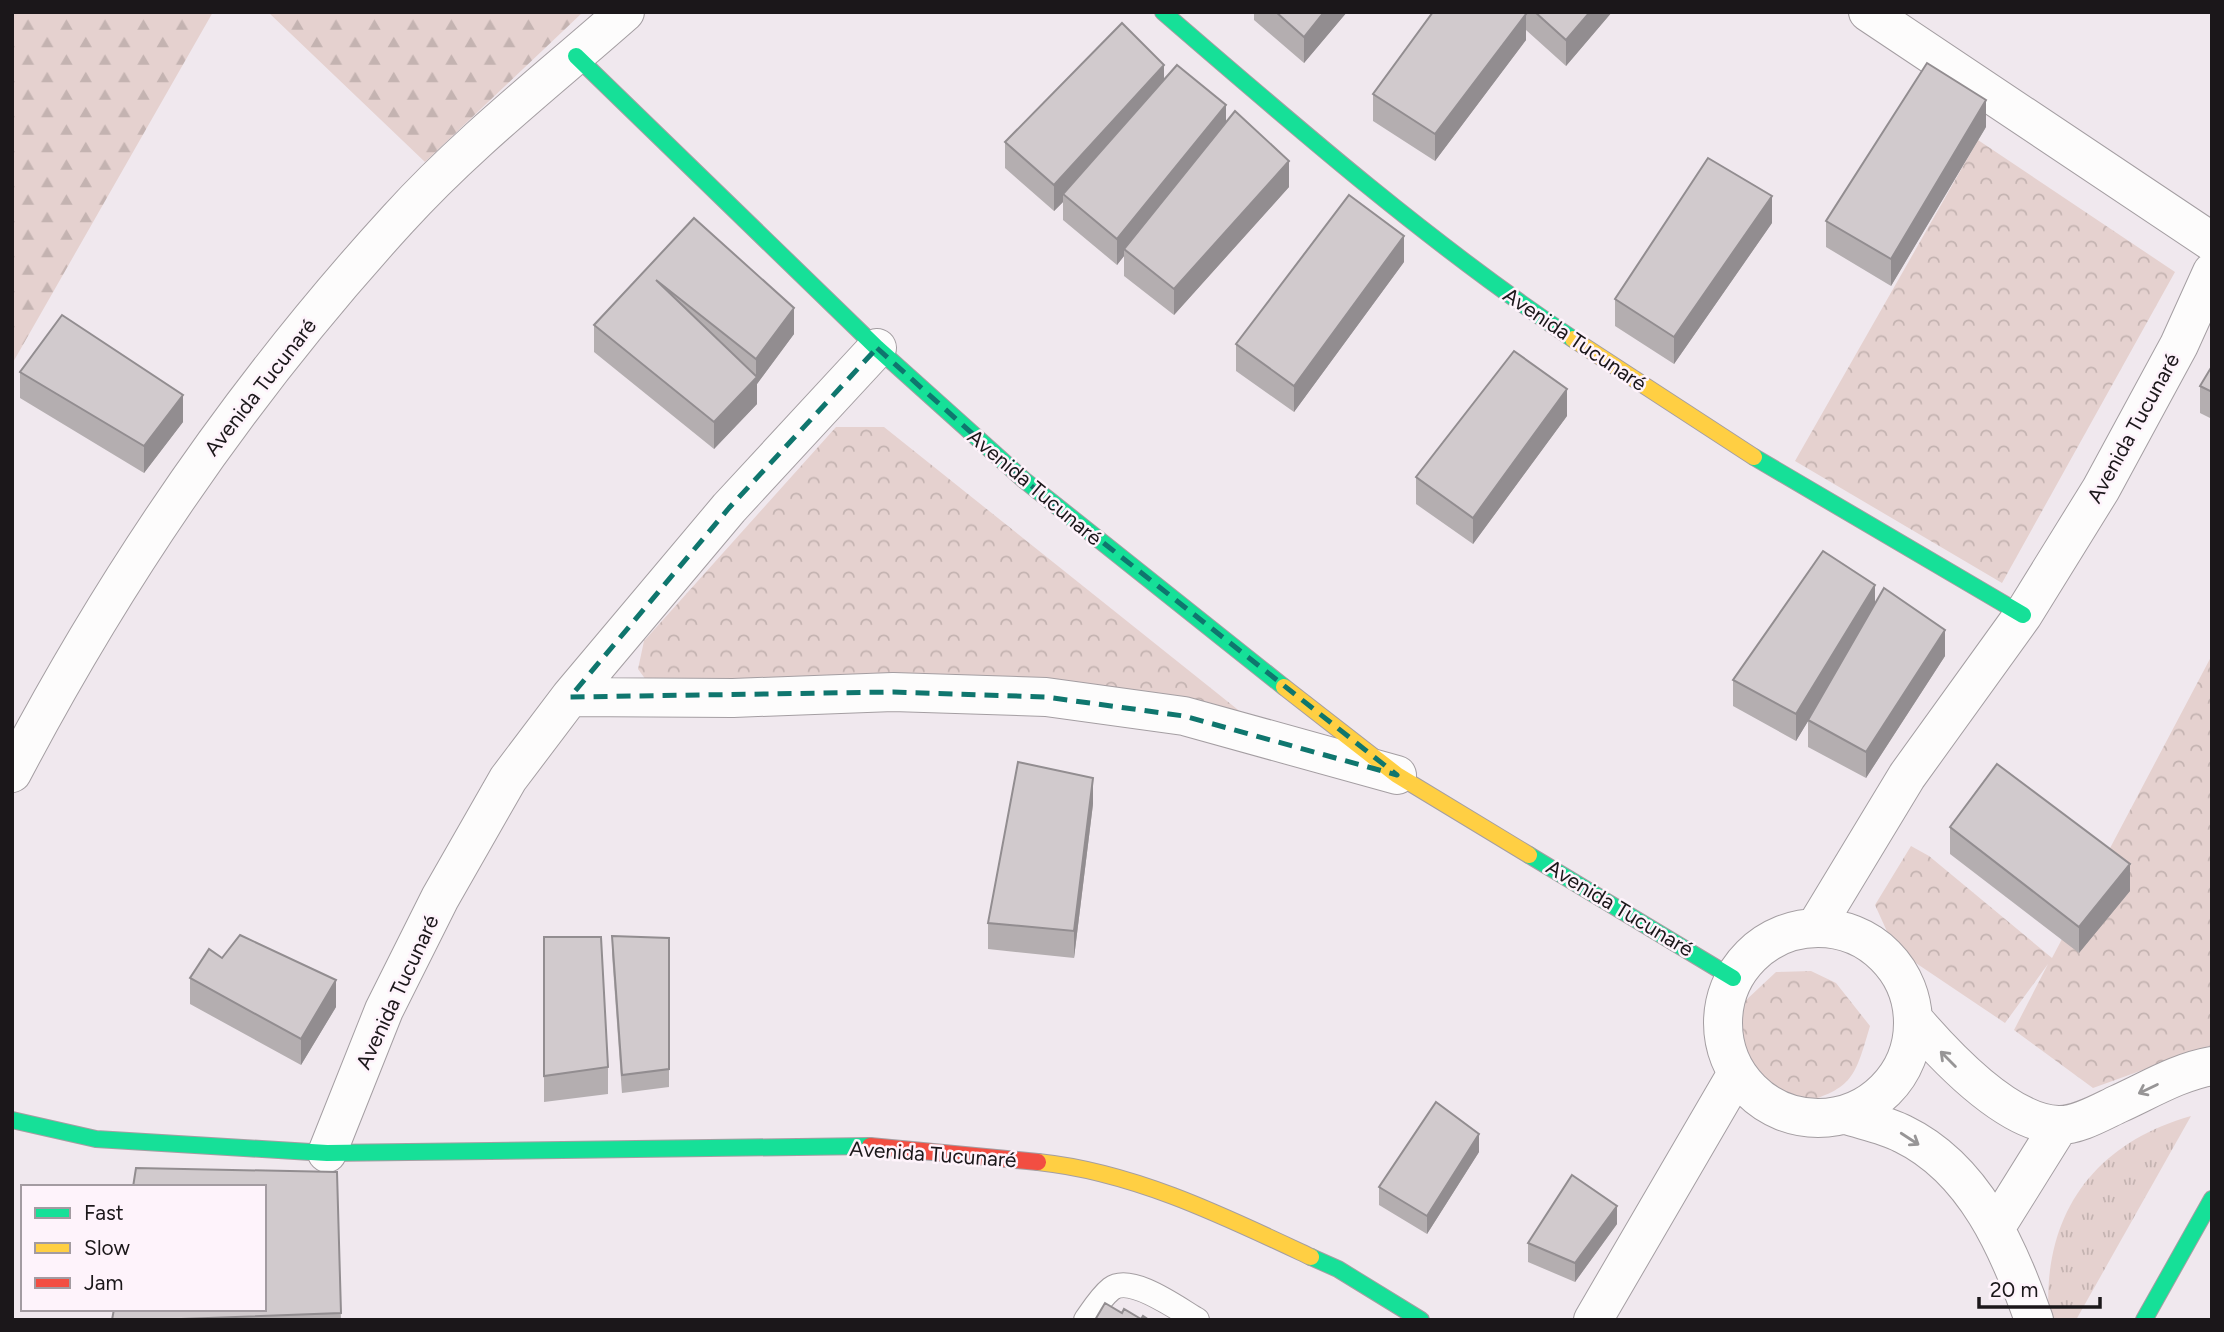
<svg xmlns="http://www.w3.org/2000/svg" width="2224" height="1332" viewBox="0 0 2224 1332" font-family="Figtree,sans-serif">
<defs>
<pattern id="grass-tufts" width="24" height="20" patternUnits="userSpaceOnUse" patternTransform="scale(1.75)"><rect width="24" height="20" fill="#e5d1cf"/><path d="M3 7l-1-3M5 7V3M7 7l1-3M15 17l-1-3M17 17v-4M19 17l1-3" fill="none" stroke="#c4b3b1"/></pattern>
<pattern id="forest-firs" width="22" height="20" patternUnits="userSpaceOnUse" patternTransform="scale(1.75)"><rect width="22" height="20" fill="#e5d1cf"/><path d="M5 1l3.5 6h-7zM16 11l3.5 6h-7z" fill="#c4b3b1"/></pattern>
<pattern id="park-crowns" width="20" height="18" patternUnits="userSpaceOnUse" patternTransform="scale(1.75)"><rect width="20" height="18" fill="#e5d1cf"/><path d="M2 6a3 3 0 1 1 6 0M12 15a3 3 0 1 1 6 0" fill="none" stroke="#c4b3b1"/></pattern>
</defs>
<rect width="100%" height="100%" fill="#f0e8ee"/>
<path fill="url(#grass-tufts)" d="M2191 1116 2076 1320H2049C2041 1217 2092 1144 2191 1116Z"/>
<path fill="url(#forest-firs)" d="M12 12H213L12 364Z
M268 12H583L425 162Z"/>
<path fill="url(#park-crowns)" d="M1978 140 2175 272 2002 583 1795 461Z
M836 427H884L1252 721 654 691 638 669 644 641Z
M2212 655V1045L2093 1088 2014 1030 2048 964 2005 1023 1895 949 1875 905 1911 846 1929 856 2052 958Z
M1811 971 1836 983 1870 1026C1854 1081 1852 1089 1795 1105L1761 1089 1727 1051 1744 1002 1776 972Z"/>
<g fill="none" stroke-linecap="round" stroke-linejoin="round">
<defs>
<path id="lane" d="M1086 1320C1093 1310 1101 1297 1111 1289 1131 1274 1178 1309 1197 1320"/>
<path id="street" d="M1868 12 2212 242
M570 697 733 698 893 692 1046 697 1184 716 1397 775
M12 773C117 573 246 385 398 219 467 143 548 80 625 12
M1723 1023a95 95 0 1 1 190 0a95 95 0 1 1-190 0Z
M1815 928 1907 776 2023 615 2101 489 2179 345 2212 272
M1914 1020C1945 1056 2007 1123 2058 1125 2077 1126 2101 1112 2118 1104 2149 1090 2178 1072 2212 1066
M1846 1115C1865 1121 1886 1125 1903 1134 1975 1169 2009 1249 2034 1320
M327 1153 384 1010 440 898 508 779 570 697 729 508 877 348
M1996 1227 2059 1126
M1593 1320 1737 1073"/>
<path id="fast" d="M1163 12C1295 126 1428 242 1573 339
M576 56 877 348 1024 480 1284 687
M1754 457 2023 615
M1529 855 1733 978
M12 1120 96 1139 327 1153 870 1146
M1311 1257 1338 1269 1421 1320
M2144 1320 2212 1199"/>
<path id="slow" d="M1573 339 1754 457
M1284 687 1397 775 1529 855
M1038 1162C1134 1172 1224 1216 1311 1257"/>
<path id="jam" d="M870 1146 1038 1162"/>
</defs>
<use href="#lane" stroke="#a49ea2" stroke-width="26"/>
<use href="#street" stroke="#a49ea2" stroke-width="40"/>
<use href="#fast" stroke="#a49ea2" stroke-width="18"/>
<use href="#slow" stroke="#a49ea2" stroke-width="18"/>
<use href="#jam" stroke="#a49ea2" stroke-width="18"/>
<use href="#lane" stroke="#fdfcfc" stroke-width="24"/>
<use href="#street" stroke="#fdfcfc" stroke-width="38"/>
<use href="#fast" stroke="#16e098" stroke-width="16"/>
<use href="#slow" stroke="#ffcf43" stroke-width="16"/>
<use href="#jam" stroke="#f24e42" stroke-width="16"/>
</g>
<path fill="#b4aeb0" d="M1254 12H1347L1304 63 1254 20Z
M1433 12H1612L1566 66 1526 30V40L1435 161 1373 121V94Z
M1164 80 1226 123 1289 187 1174 315 1124 276V256L1117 265 1063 220V202L1054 211 1005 168V142Z
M1986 127 1891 286 1826 247V221Z
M694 218 794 334 757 384V404L714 449 594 352V325Z
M1772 223 1674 364 1615 326V299Z
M1404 262 1294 412 1236 371V344Z
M2212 366V419L2200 413V386Z
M20 372 183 422 144 473 20 398Z
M1567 416 1473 544 1416 504V477Z
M1875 603 1945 656 1866 778 1808 747V721L1796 741 1733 706V680Z
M1093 804 1074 958 988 949V923Z
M1950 827 2130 891 2079 953 1950 854Z
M612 936 669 938V1087L622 1093 612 954Z
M544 937 608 1067V1094L544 1102Z
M222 958 336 1007 301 1065 190 1004V978Z
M1479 1152 1427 1234 1379 1205V1187Z
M337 1172 341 1320H112Z
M1617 1224 1575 1282 1528 1262V1243Z"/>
<path fill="#928d90" d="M1324 12H1347L1304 63V37Z
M1590 12H1612L1566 66V40Z
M1526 14V40L1435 161V134Z
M1164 65V92L1063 194V202L1054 211V185Z
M1986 100V127L1891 286V259Z
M1226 105V132L1124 249V256L1117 265V239Z
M1289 161V187L1174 315V289Z
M1772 196V223L1674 364V337Z
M1404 236V262L1294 412V386Z
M794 308V334L757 384V404L714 449V422L756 378V359Z
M1567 389V416L1473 544V518Z
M183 395V422L144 473V446Z
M1875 585V611L1796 741V714Z
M1945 630V656L1866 778V752Z
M1093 778V804L1074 958V931Z
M2130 864V891L2079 953V927Z
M336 980V1007L301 1065V1039Z
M1479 1134V1152L1427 1234V1216Z
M1617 1206V1224L1575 1282V1263Z"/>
<path fill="#d1cacd" stroke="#928d90" stroke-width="2" d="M1276 12H1324L1304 37Z
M1433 12H1524L1526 14 1435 134 1373 94Z
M1535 12H1590L1566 40Z
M1122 23 1164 65 1054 185 1005 142Z
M1927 63 1986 100 1891 259 1826 221Z
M1177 65 1226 105 1117 239 1063 194Z
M1235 111 1289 161 1174 289 1124 249Z
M1708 158 1772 196 1674 337 1615 299Z
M1349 195 1404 236 1294 386 1236 344Z
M694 218 794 308 756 359 656 280 757 377 714 422 594 325Z
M62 315 183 395 144 446 20 372Z
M1514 351 1567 389 1473 518 1416 477Z
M2212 366V392L2200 386Z
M1823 551 1875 585 1796 714 1733 680Z
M1884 588 1945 630 1866 752 1808 720Z
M1018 762 1093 778 1074 931 988 923Z
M1997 764 2130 864 2079 927 1950 827Z
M240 935 336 980 301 1039 190 978 209 949 222 958Z
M612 936 669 938V1069L622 1075Z
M544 937H601L608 1067 544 1076Z
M1436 1102 1479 1134 1427 1216 1379 1187Z
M136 1168 337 1172 341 1313 154 1320H112L114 1309H264V1187H133Z
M1572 1175 1617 1206 1575 1263 1528 1243Z
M1105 1303 1122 1313 1124 1309 1141 1319 1143 1316 1149 1320H1095Z"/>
<defs><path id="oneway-shaft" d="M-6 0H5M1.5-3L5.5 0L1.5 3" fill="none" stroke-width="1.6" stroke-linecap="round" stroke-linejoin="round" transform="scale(1.75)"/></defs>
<g stroke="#979596">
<use href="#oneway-shaft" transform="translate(1948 1059) rotate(-135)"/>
<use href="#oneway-shaft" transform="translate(2148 1089) rotate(154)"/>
<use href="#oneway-shaft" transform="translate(1910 1139) rotate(33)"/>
</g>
<path fill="none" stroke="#0f766e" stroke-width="5" stroke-dasharray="14 9" stroke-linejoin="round" d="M877 348 1024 480 1397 775 1184 716 1046 697 893 692 570 697 729 508Z"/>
<g text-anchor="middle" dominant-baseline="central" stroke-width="5" stroke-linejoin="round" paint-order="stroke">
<g font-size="21" fill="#1b171a" stroke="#fef3fb">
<text transform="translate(1575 339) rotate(34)">Avenida Tucunaré</text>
<text transform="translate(260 387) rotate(-52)">Avenida Tucunaré</text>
<text transform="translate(2133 428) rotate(-61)">Avenida Tucunaré</text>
<text transform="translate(1035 487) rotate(40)">Avenida Tucunaré</text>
<text transform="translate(1620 908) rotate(31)">Avenida Tucunaré</text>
<text transform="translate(397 992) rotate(-65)">Avenida Tucunaré</text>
<text transform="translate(933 1154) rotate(4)">Avenida Tucunaré</text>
</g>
</g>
<rect width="2224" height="1332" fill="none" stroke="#1b171a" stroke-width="28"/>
<rect x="21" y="1185" width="245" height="126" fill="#fef3fb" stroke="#a39ba1" stroke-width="2"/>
<rect x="35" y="1208" width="35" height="10" fill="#16e098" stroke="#a39ba1" stroke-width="2"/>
<text x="84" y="1220" font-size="21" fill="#1b171a">Fast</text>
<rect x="35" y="1243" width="35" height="10" fill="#ffcf43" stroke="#a39ba1" stroke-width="2"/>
<text x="84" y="1255" font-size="21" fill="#1b171a">Slow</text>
<rect x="35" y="1278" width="35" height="10" fill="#f24e42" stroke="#a39ba1" stroke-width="2"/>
<text x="84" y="1290" font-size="21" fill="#1b171a">Jam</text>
<path d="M1979 1297v10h121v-10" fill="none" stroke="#1b171a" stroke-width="3.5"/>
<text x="1990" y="1297" font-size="21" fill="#1b171a" stroke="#fef3fb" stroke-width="5" paint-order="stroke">20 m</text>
</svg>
